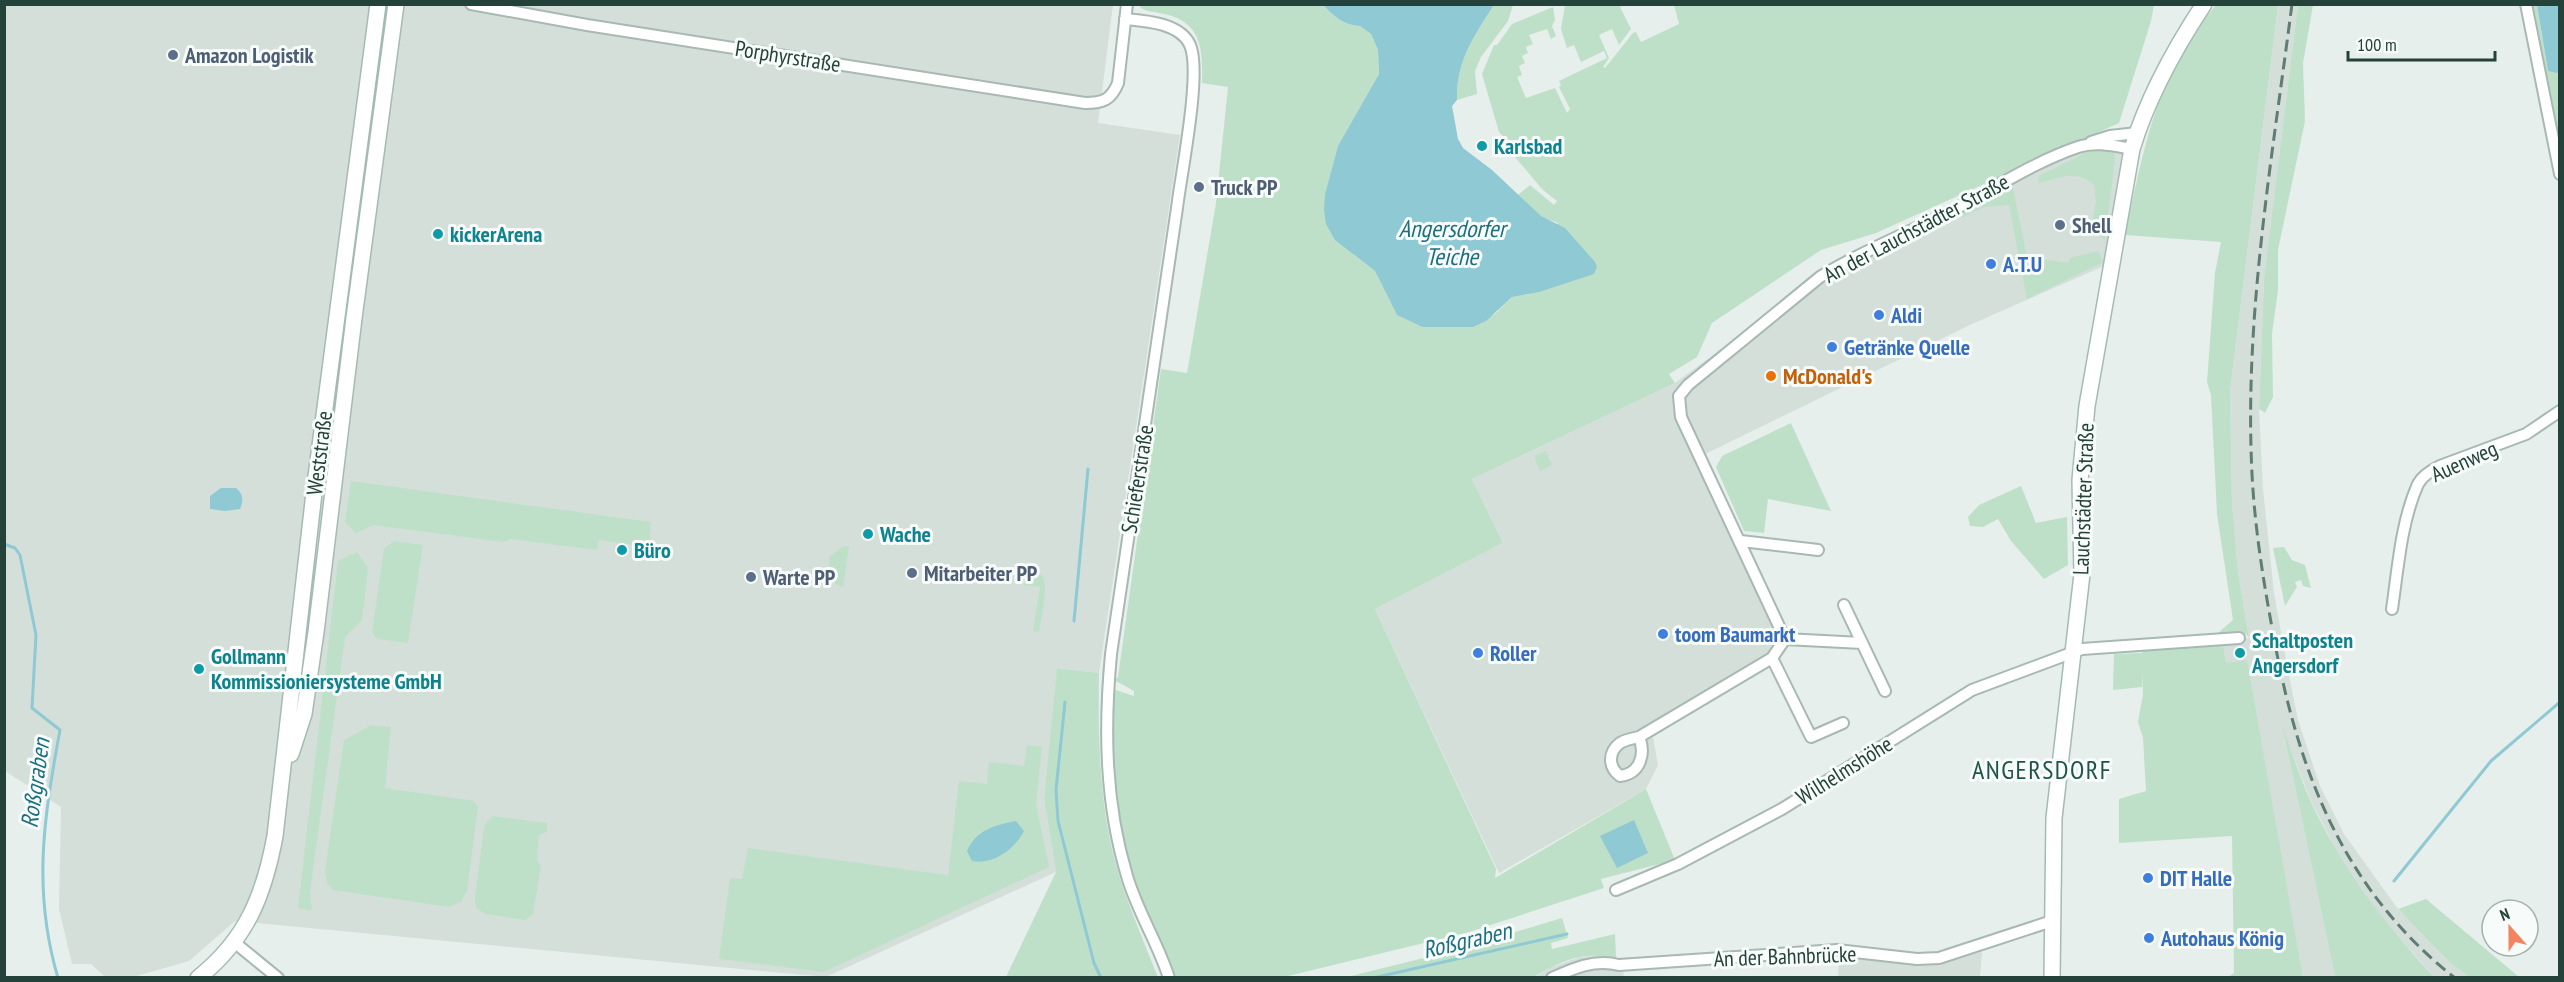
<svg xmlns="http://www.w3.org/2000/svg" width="2564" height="982" viewBox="0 0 2564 982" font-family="'PT Sans Narrow',sans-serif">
<rect width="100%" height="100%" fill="#e6efeb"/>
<path fill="#d4dfda" d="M4 5H1113L1098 123 1180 135 1099 673 1058 668 1044 799 1056 872 826 977 235 921 189 961 133 977H105L91 964H72L59 909 61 807 5 771Z
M2278 5H2298L2264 278 2259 409 2263 489 2274 593 2288 671 2298 720 2320 786 2344 834 2398 909 2448 961 2469 977H2434L2382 918 2340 857 2311 801 2283 730 2335 977H2303L2260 738 2226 663 2223 643 2249 638 2238 572 2232 501 2230 392Z
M2137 133 2113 262 1972 324 1701 456 1785 639 1772 658 1653 737 1658 765 1646 789 1499 873 1375 609 1503 543 1472 479 1675 383 1820 277 2021 172 2098 144Z
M1982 952 1980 977 1838 978 1839 957 1913 965 1942 962Z
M1596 956 1614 959 1623 969 1624 977 1534 978 1551 967 1580 957Z"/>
<path fill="#bfe0c8" d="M1139 5H1323C1332 16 1345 26 1360 26L1371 34 1378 50 1379 74 1338 147 1325 194 1354 255 1375 271 1395 311 1401 317 1422 327H1456L1495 314 1512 297 1529 294 1558 223 1541 217 1518 195 1530 185 1554 205 1557 201 1542 189 1509 150 1508 142 1499 132 1482 74 1494 45H1497L1512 24 1553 7 1555 20 1552 26 1556 36 1551 39 1547 29 1529 35 1533 44 1526 47 1528 53 1522 56 1525 63 1519 66 1522 75 1517 77 1526 98 1555 88 1567 113 1570 109 1559 87 1561 85 1559 81 1607 58 1604 51 1581 62 1574 45 1567 48 1561 29 1565 5H1625L1620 7 1631 29 1619 45 1612 29 1599 35 1609 58 1603 67 1605 68 1633 33 1636 32 1641 42 1679 24 1674 5H2154L2151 21 2119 123 1876 233 1821 250 1712 323 1697 357 1669 374 1675 383 1472 479 1503 543 1375 609 1496 869 1495 878 1646 789 1675 860 1601 879 1604 888 1469 932 1284 977H1176C1163 945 1145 913 1135 880 1115 817 1113 754 1113 689L1134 696V691L1114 680 1118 677 1161 369 1187 373 1216 203 1228 87 1202 83C1203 46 1201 20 1159 13 1151 11 1143 12 1139 5Z
M1494 5H1513L1508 21 1481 57 1475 71 1477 94 1457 100C1456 61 1474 36 1494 5Z
M2216 5H2278L2230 392 2232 501 2238 572 2249 638 2246 634 2218 633 2233 620 2217 514 2211 395 2207 382 2215 273 2221 242 2125 235C2140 168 2152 96 2190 37 2197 26 2208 15 2216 5Z
M2298 5H2313L2303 63 2305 121 2278 250V290L2272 334 2273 397 2265 413 2259 409 2264 278Z
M2530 5H2537L2548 71H2559V147Z
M2106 148 2114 153 2115 160 2105 240 2091 228 2096 201 2094 185C2073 168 2060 179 2038 183L2039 176 2091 150Z
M2013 188 2027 257 2068 263 2070 258 2098 251 2104 262 2027 299 2009 205 1984 207 1961 218V212Z
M1791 423 1831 511 1768 499 1764 533 1744 531 1716 467 1722 456Z
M1546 451 1552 465 1540 471 1534 456Z
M351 481 651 522 649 547 599 540 597 550 511 539 503 542 374 525 356 533 345 522Z
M2021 486 2036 523 2067 517 2068 565 2044 579 2011 541 1998 519 1983 527 1970 526 1968 517 1979 505Z
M394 541 423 545 408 643 377 639 372 632 384 548Z
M849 546 843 587 837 585 830 578 829 557 842 547Z
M2284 547 2292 560 2305 565 2311 588 2303 586 2301 580 2295 582 2297 587 2285 606 2273 548Z
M357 552 368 568 362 620 345 637 310 892 312 911 298 908 338 561Z
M1025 569C1029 569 1036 570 1039 572 1051 580 1041 619 1039 632L1033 631 1040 587 1024 585Z
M2223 643 2226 663 2247 660 2303 977H2228L2234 973 2232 836 2119 843V799L2146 791 2143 738 2138 722 2143 694 2142 672V687L2113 690 2114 654 2142 653V647Z
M1057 668 1099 673C1098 742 1099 812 1120 878 1131 912 1145 945 1158 977H1006L1056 872 1044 799Z
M371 725 391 727 385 788 474 801 478 807 467 891 461 902 449 907 333 890 327 883 325 871 344 740Z
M2282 725C2291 750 2300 777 2311 802 2342 868 2385 924 2434 977H2335Z
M1027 745 1042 747 1036 804 1049 867 824 972 719 959 730 878 742 879 748 848 948 875 959 781 987 784 989 762 1024 766Z
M493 816 547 823V832L539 835 537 860 541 866 533 915 525 920 486 914 476 908 475 896 484 828 487 821Z
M2426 899 2519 977H2469L2448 961 2398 909Z
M1562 918 1568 938 1551 943 1552 949 1615 934 1616 958C1610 959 1604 956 1597 956 1575 954 1552 966 1534 977L1343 978 1452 951Z"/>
<path fill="#8ec9d4" d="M1323 5H1494C1474 36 1456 61 1457 100L1452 106 1458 139 1463 148 1492 170 1541 216 1565 228 1595 262 1597 267 1594 274 1539 292 1512 297 1486 321 1473 327H1422L1397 315 1375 271 1335 240 1326 224 1324 210 1325 194 1338 146 1379 74 1378 50 1371 34 1360 26C1345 26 1333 16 1323 5Z
M2537 5H2559L2560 71 2557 73 2548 71Z
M221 488H236C243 494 244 500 240 509L225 511 210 509V496Z
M1634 820 1648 853 1617 868 1600 836Z
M1016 821 1024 831C1014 850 993 865 972 861L967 851C976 830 995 825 1016 821Z"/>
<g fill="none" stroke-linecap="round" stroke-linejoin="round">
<path stroke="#8ec9d4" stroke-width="3" d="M4 544 15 548 20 555 36 635 32 708 60 730C44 817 32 890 58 978
M1074 621 1088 469
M1065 702 1056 790 1058 821 1094 963 1101 978
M2394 881 2491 761 2560 702
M1373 978 1567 934"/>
<defs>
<path id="minor" d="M471 4 587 25 1085 103C1103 103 1111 100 1118 83L1127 4
M2526 4 2560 174
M1125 19C1146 21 1180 23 1190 45 1202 72 1181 174 1177 208 1155 357 1133 505 1111 654 1104 729 1105 803 1127 876 1137 911 1158 943 1169 978
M2091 142 2110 136 2137 133
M1741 541 1818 550
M1844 605 1885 691
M2392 609C2398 568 2401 522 2418 484 2422 476 2432 470 2440 466L2526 434 2560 411
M1785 639 1862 643
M1772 658 1811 737 1843 723
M1639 737C1646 754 1640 774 1620 776 1608 767 1608 752 1620 743 1625 740 1634 738 1639 737L1772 658 1785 639 1681 417 1679 396 1688 385 1820 277C1863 250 1910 233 1955 209 1995 188 2034 162 2078 147 2095 141 2115 146 2132 149
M1616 890 1678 864 1782 809 1972 690 2082 649 2239 638
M234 942 278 978
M1552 978C1574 968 1594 959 1619 965L1837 950 1917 959 1939 958 2052 921"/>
<path id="secondary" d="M291 754 304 714 316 632 354 318 396 4
M198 978C247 939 264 895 275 836L315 484 378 4
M2052 978 2054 818 2082 574 2080 480 2087 406 2132 149C2147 99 2175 48 2204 4"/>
</defs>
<use href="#minor" stroke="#a8b8b2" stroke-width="14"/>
<use href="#secondary" stroke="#a4bbb3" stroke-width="18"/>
<use href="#minor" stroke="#fff" stroke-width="10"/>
<use href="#secondary" stroke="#fff" stroke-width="15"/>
<path stroke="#5f7d75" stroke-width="3" stroke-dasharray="12 6" stroke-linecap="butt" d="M2292 4C2272 160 2244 317 2252 474 2255 533 2265 591 2276 649 2301 779 2347 893 2455 978"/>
</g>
<g fill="#5c6f8a" stroke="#f7fbf9" stroke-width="2">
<circle cx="173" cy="55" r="6"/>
<circle cx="1199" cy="187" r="6"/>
<circle cx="2060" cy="225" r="6"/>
<circle cx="912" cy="573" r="6"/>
<circle cx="751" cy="577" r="6"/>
</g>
<g fill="#0f9aa8" stroke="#f7fbf9" stroke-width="2">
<circle cx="1482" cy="146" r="6"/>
<circle cx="438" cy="234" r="6"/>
<circle cx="868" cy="534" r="6"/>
<circle cx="622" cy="550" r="6"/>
<circle cx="2240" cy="653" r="6"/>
<circle cx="199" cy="669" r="6"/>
</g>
<g fill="#3f7fe0" stroke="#f7fbf9" stroke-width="2">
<circle cx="1991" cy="264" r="6"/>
<circle cx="1879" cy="315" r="6"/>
<circle cx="1832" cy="347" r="6"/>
<circle cx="1663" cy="634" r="6"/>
<circle cx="1478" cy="653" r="6"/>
<circle cx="2148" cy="878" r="6"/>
<circle cx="2149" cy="938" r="6"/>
</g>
<circle fill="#e8710a" stroke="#f7fbf9" stroke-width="2" cx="1771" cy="376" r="6"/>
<g text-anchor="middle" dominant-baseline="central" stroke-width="6" stroke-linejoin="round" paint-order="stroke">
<g font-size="22" font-weight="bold" fill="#4e5e75" stroke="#f7fbf9" text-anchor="start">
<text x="185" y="55">Amazon Logistik</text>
<text x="1211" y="187">Truck PP</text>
<text x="2072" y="225">Shell</text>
<text x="924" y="573">Mitarbeiter PP</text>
<text x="763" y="577">Warte PP</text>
</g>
<g font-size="22" fill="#24423a" stroke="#f7fbf9">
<text transform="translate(788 56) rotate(9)">Porphyrstraße</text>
<text transform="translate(1916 228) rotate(-28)">An der Lauchstädter Straße</text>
<text transform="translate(319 453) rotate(-83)">Weststraße</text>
<text transform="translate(2464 461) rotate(-24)">Auenweg</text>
<text transform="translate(1137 479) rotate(-81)">Schieferstraße</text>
<text transform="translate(2083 499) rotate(-88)">Lauchstädter Straße</text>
<text transform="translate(1844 770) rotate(-32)">Wilhelmshöhe</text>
<text transform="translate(1785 956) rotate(-2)">An der Bahnbrücke</text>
</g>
<g font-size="22" font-weight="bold" fill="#0d838f" stroke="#f7fbf9" text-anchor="start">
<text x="1494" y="146">Karlsbad</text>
<text x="450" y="234">kickerArena</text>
<text x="880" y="534">Wache</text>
<text x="634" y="550">Büro</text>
<text x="2252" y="640">Schaltposten<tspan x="2252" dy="25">Angersdorf</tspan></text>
<text x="211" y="656">Gollmann<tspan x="211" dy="25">Kommissioniersysteme GmbH</tspan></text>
</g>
<g font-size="22" font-weight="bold" fill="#366cbe" stroke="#f7fbf9" text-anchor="start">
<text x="2003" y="264">A.T.U</text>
<text x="1891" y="315">Aldi</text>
<text x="1844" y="347">Getränke Quelle</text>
<text x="1675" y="634">toom Baumarkt</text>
<text x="1490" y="653">Roller</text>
<text x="2160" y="878">DIT Halle</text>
<text x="2161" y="938">Autohaus König</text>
</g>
<g font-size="22" font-weight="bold" fill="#c56008" stroke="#f7fbf9" text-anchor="start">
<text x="1783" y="376">McDonald's</text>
</g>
<g font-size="24" font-style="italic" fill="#1c6f80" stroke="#f7fbf9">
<text x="1452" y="228">Angersdorfer<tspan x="1452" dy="28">Teiche</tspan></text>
<text transform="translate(35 783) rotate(-82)">Roßgraben</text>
<text transform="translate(1467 940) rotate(-13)">Roßgraben</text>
</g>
<g font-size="26" letter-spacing="1.5" fill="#1f5548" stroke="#f7fbf9">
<text x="2042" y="769">ANGERSDORF</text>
</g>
</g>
<rect width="2564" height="982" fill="none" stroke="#24423a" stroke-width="12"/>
<g transform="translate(2510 928) rotate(339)"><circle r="28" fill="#f7fbf9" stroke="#a3b1ad" stroke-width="1.5"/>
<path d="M0-4.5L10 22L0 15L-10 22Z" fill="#f4845f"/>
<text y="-9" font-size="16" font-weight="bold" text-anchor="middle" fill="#24423a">N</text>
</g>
<path d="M2348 51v9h147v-9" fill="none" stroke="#24423a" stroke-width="3"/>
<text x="2357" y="51" font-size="18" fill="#24423a" stroke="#f7fbf9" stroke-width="4.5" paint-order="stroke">100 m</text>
</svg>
